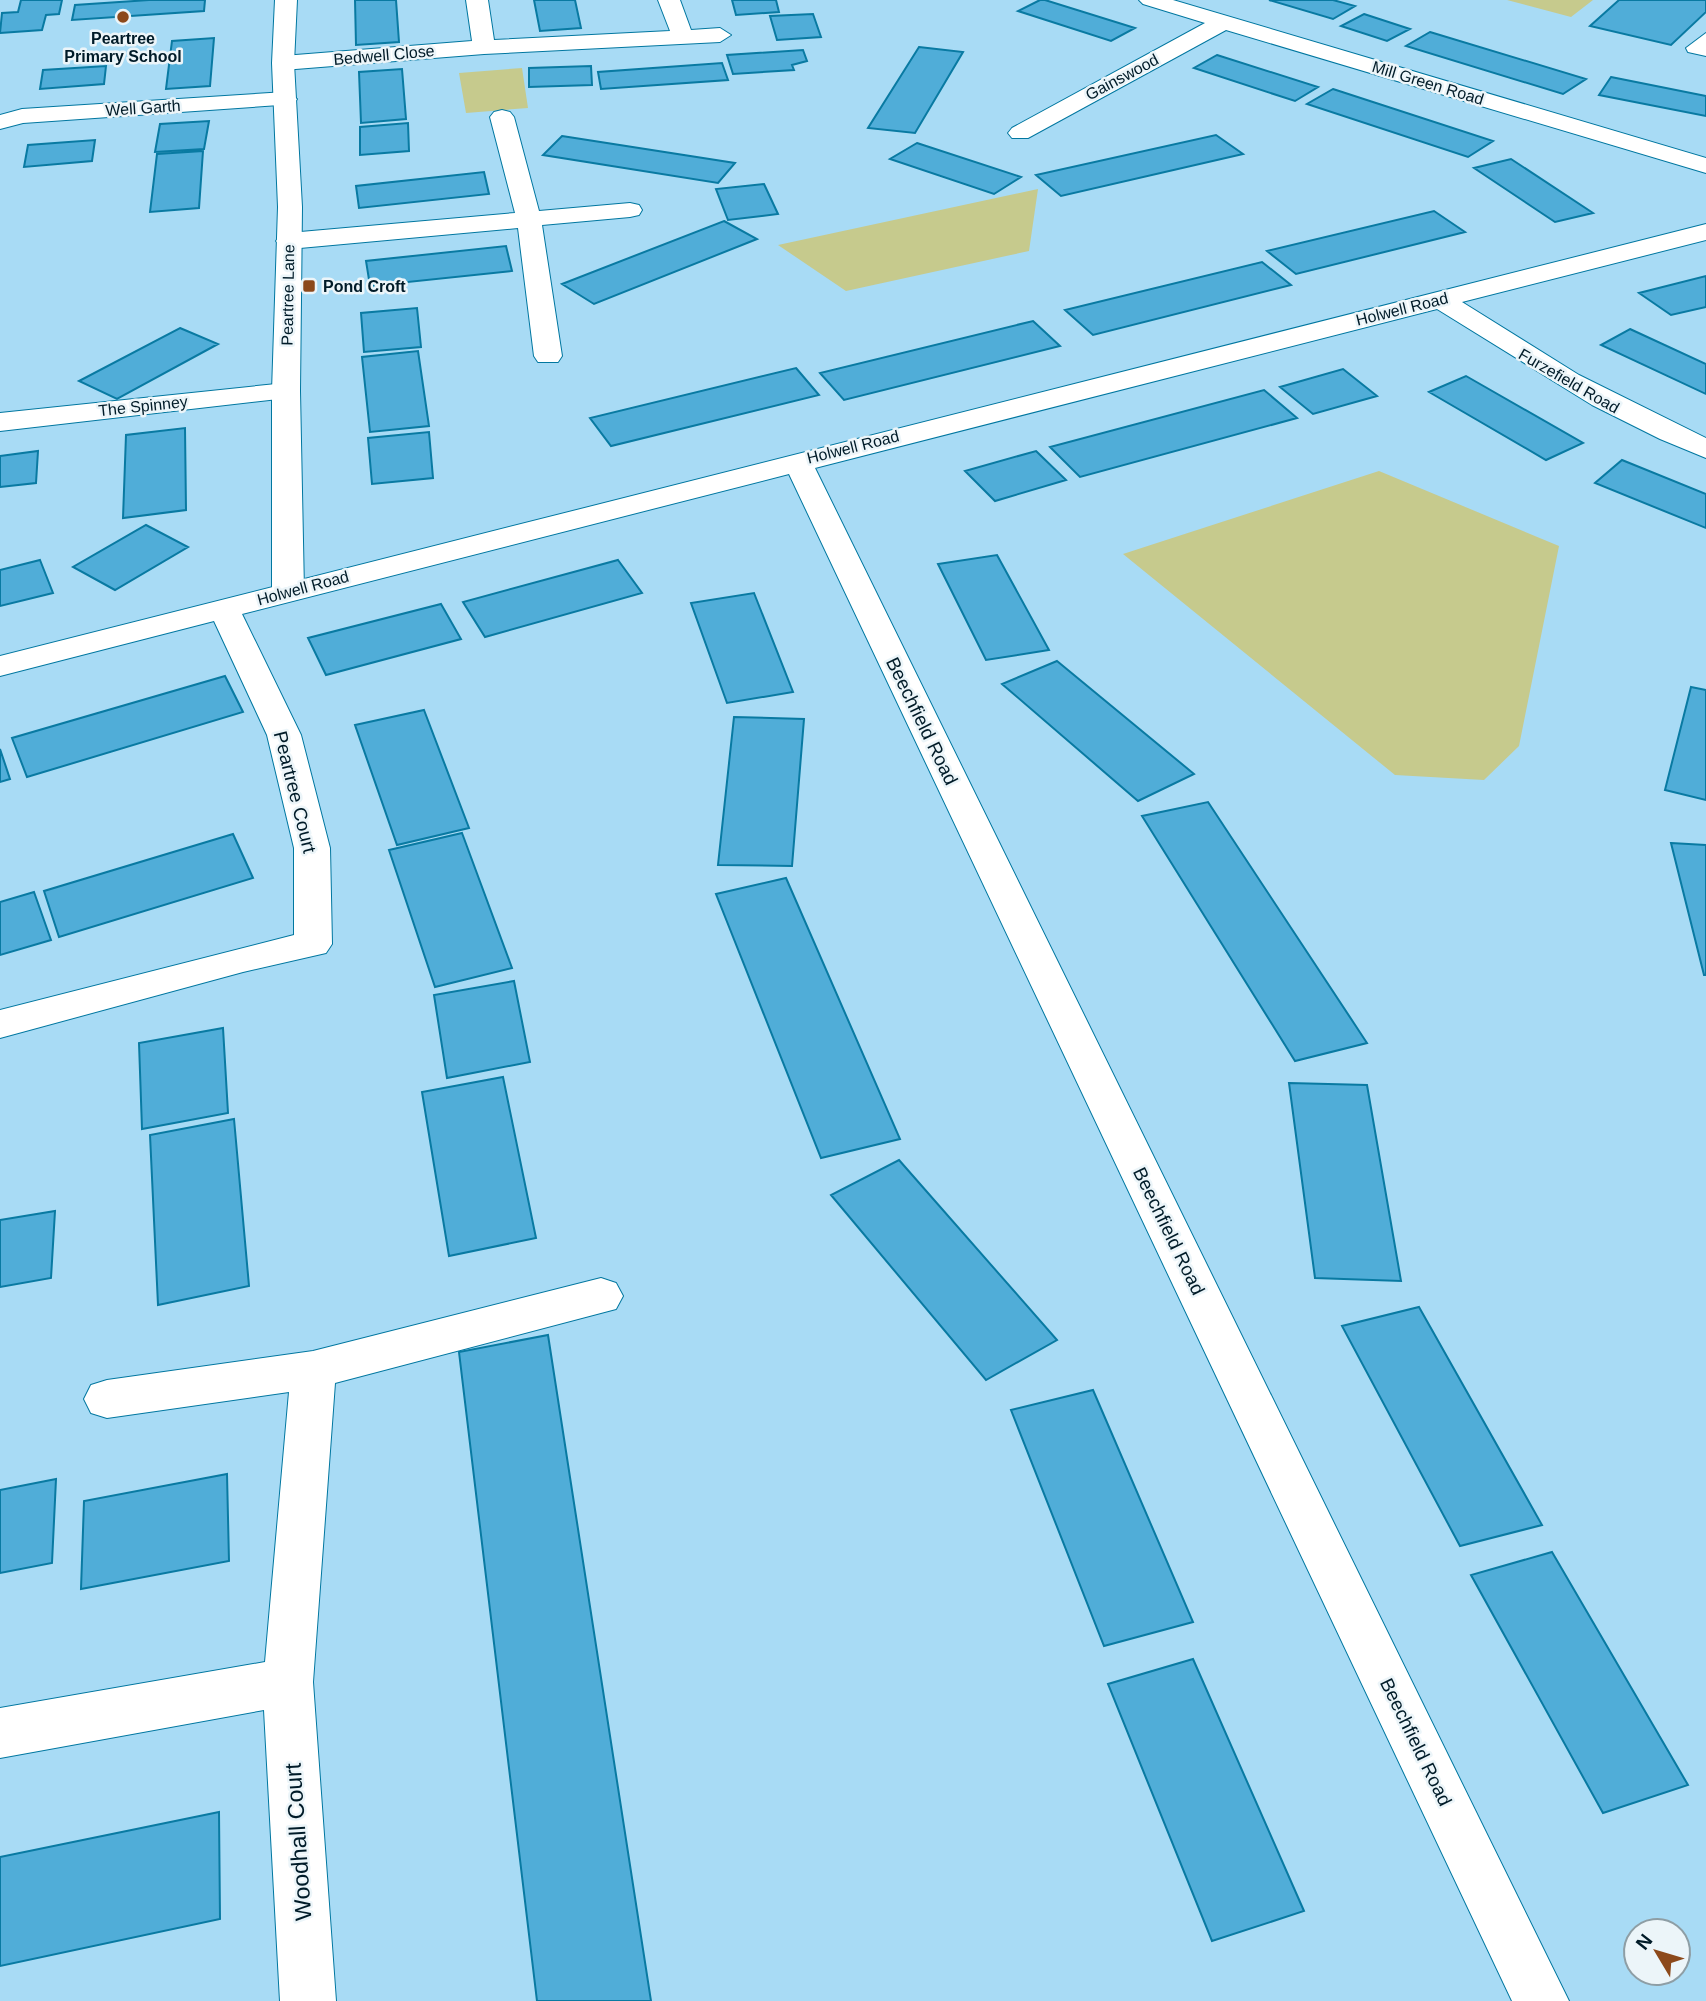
<svg xmlns="http://www.w3.org/2000/svg" width="1706" height="2001" viewBox="0 0 1706 2001" font-family="Arial,sans-serif">
<rect width="100%" height="100%" fill="#a8dbf5"/>
<path fill="#c6ca8d" d="M1507 0H1593L1571 17Z
M522 68 528 108 466 113 459 73Z
M1038 189 1029 251 846 291 778 245Z
M1379 471 1559 546 1519 746 1484 780 1395 775 1123 554Z"/>
<path fill="#50add8" stroke="#097aa2" stroke-width="2" d="M21 0H62L59 14 46 15 42 30 0 33 2 13 18 12Z
M149 0H205L204 11 72 20 75 5Z
M355 0H396L399 42 356 45Z
M534 0H575L581 28 540 31Z
M732 0H776L779 12 736 15Z
M1040 0H1045L1135 28 1111 41 1018 11Z
M1269 0H1333L1355 6 1333 19Z
M1619 0H1706V12L1671 45 1590 26Z
M813 14 821 37 777 40 770 16Z
M1364 14 1410 29 1387 41 1341 26Z
M1430 32 1586 79 1563 94 1406 46Z
M214 38 210 86 166 89 172 41Z
M919 47 963 52 915 133 868 128Z
M803 50 807 61 792 65 794 70 733 74 727 55Z
M1217 55 1318 87 1295 101 1194 68Z
M722 63 728 80 601 89 598 72Z
M106 66 104 84 40 89 43 70Z
M591 66 592 85 529 87V68Z
M402 69 406 119 361 123 359 72Z
M1611 77 1706 96V116L1599 95Z
M1333 89 1493 141 1468 157 1307 104Z
M209 121 204 149 155 152 160 124Z
M408 123 409 151 360 155V127Z
M1216 135 1243 154 1061 196 1036 175Z
M562 136 735 163 718 183 543 155Z
M95 140 92 161 24 167 28 145Z
M917 143 1021 177 994 194 890 159Z
M203 151 199 208 150 212 157 154Z
M1511 159 1593 213 1555 222 1474 168Z
M484 172 489 194 359 208 356 186Z
M764 184 778 214 728 220 716 189Z
M1434 211 1465 232 1296 274 1267 251Z
M724 221 757 239 594 304 562 284Z
M506 246 512 271 370 286 366 261Z
M1262 262 1291 285 1093 335 1065 310Z
M1706 276V307L1671 315 1639 293Z
M417 308 421 347 364 352 361 313Z
M1033 321 1060 346 844 400 820 373Z
M180 328 218 344 117 399 79 381Z
M1630 329 1706 364V394L1601 345Z
M418 351 429 426 370 432 362 357Z
M796 368 819 395 611 446 590 418Z
M1343 369 1377 396 1313 414 1280 387Z
M1466 376 1583 443 1546 460 1429 392Z
M1264 390 1297 418 1080 477 1050 447Z
M185 428 186 510 123 518 126 435Z
M429 432 433 478 372 484 368 438Z
M38 451 36 483 0 487V456Z
M1036 451 1066 480 995 501 965 471Z
M1622 460 1706 494V528L1595 483Z
M146 525 188 547 115 590 73 567Z
M997 555 1049 650 986 660 938 564Z
M40 560 53 593 0 606V570Z
M618 560 642 593 485 637 463 602Z
M754 593 793 692 727 703 691 603Z
M441 604 461 639 326 675 308 638Z
M1057 661 1194 774 1138 801 1002 684Z
M225 676 243 712 27 777 12 738Z
M1691 687 1706 690V800L1665 790Z
M424 710 469 828 397 845 355 725Z
M734 717 804 719 792 866 718 865Z
M0 749 10 779 0 782Z
M1208 802 1367 1043 1295 1061 1142 816Z
M462 833 512 968 435 987 389 850Z
M233 834 253 878 59 937 44 891Z
M1671 843 1706 845V975H1704Z
M786 878 900 1139 821 1158 716 894Z
M34 892 51 940 0 955V902Z
M514 981 530 1062 447 1078 434 995Z
M223 1028 228 1113 142 1129 139 1043Z
M503 1077 536 1238 449 1256 422 1092Z
M1289 1083 1367 1085 1401 1281 1315 1278Z
M234 1119 249 1286 158 1305 150 1135Z
M899 1160 1057 1340 986 1380 831 1195Z
M55 1211 51 1278 0 1287V1220Z
M1419 1307 1542 1525 1460 1546 1342 1326Z
M548 1335 651 2001H537L459 1352Z
M1093 1390 1193 1622 1104 1646 1011 1410Z
M227 1474 229 1561 81 1589 84 1501Z
M56 1479 52 1563 0 1573V1490Z
M1552 1552 1688 1785 1603 1813 1471 1575Z
M1193 1659 1304 1911 1212 1941 1108 1684Z
M219 1812 220 1919 0 1966V1857Z"/>
<g fill="none" stroke-linecap="round" stroke-linejoin="round">
<defs>
<path id="lane" d="M1706 33V56L1688 52 1686 48Z"/>
<path id="street" d="M466 0H488L494 40 670 31 658 0H680L691 30 720 28 731 35 720 42 484 54 283 70 272 63 283 56 472 41Z
M1139 0H1173L1706 158V173L1226 30 1028 138H1012L1008 133 1012 128 1205 23 1143 4Z
M286 92 297 99 294 104 23 123 0 129V115L22 109Z
M502 110 510 112 514 117 539 211 630 203 639 205 642 210 639 215 630 217 542 225 562 356 558 362H538L534 356 518 228 289 249 280 246 276 241 280 236 289 233 515 213 490 117 494 112Z
M1706 224V240L1462 302 1579 375 1706 438V458L1660 439 1592 405 1437 309 815 468 1569 2001H1512L789 474 242 614 301 735 330 848 332 944 326 953 243 972 0 1038V1010L294 935V848L267 735 214 621 0 676V656Z
M286 383 296 385 300 391 296 397 0 431V413Z
M601 1278 616 1283 623 1296 616 1309 335 1383 313 1682 336 2001H280L264 1710 0 1758V1708L265 1662 289 1392 107 1418 91 1413 84 1399 91 1385 107 1380 313 1351Z"/>
<path id="secondary" d="M275 0H297L294 63 302 207 300 391 304 591 299 598 288 600 277 598 272 591V391L278 207 272 63Z"/>
</defs>
<use href="#lane" stroke="#0177a0" stroke-width="2"/>
<use href="#street" stroke="#0177a0" stroke-width="2"/>
<use href="#secondary" stroke="#0177a0" stroke-width="2"/>
<use href="#lane" fill="#fff" fill-rule="evenodd"/>
<use href="#street" fill="#fff" fill-rule="evenodd"/>
<use href="#secondary" fill="#fff" fill-rule="evenodd"/>
</g>
<g fill="#8c491b" stroke="#ecf5f9" stroke-width="2.5">
<circle cx="123" cy="17" r="7"/>
<rect x="302" y="279" width="14" height="14" rx="3.5"/>
</g>
<g text-anchor="middle" dominant-baseline="central" stroke-width="5" stroke-linejoin="round" paint-order="stroke">
<g font-size="16" font-weight="bold" fill="#001b28" stroke="#ecf5f9">
<text x="123" y="38">Peartree<tspan x="123" dy="18">Primary School</tspan></text>
<text x="323" y="286" text-anchor="start">Pond Croft</text>
</g>
<g font-size="16" fill="#001b28" stroke="#ecf5f9">
<text transform="translate(384 55) rotate(-5)">Bedwell Close</text>
<text transform="translate(1122 77) rotate(-28)">Gainswood</text>
<text transform="translate(1428 83) rotate(17)">Mill Green Road</text>
<text transform="translate(143 108) rotate(-4)">Well Garth</text>
<text transform="translate(288 295) rotate(-89)">Peartree Lane</text>
<text transform="translate(1402 309) rotate(-14)">Holwell Road</text>
<text transform="translate(1569 381) rotate(30)">Furzefield Road</text>
<text transform="translate(143 406) rotate(-6)">The Spinney</text>
<text transform="translate(853 447) rotate(-14)">Holwell Road</text>
<text transform="translate(303 588) rotate(-15)">Holwell Road</text>
</g>
<g font-size="19" fill="#001b28" stroke="#ecf5f9">
<text transform="translate(922 721) rotate(64)">Beechfield Road</text>
<text transform="translate(295 792) rotate(76)">Peartree Court</text>
<text transform="translate(1169 1231) rotate(64)">Beechfield Road</text>
<text transform="translate(1416 1742) rotate(64)">Beechfield Road</text>
</g>
<g font-size="23" fill="#001b28" stroke="#ecf5f9">
<text transform="translate(298 1842) rotate(-94)">Woodhall Court</text>
</g>
</g>
<g transform="translate(1657 1952) rotate(308)"><circle r="33" fill="#ecf5f9" stroke="#8e9ea5" stroke-width="2"/>
<path d="M0-5L12 26L0 18L-12 26Z" fill="#8c491b"/>
<text y="-10" font-size="19" font-weight="bold" text-anchor="middle" fill="#001b28">N</text>
</g>
</svg>
